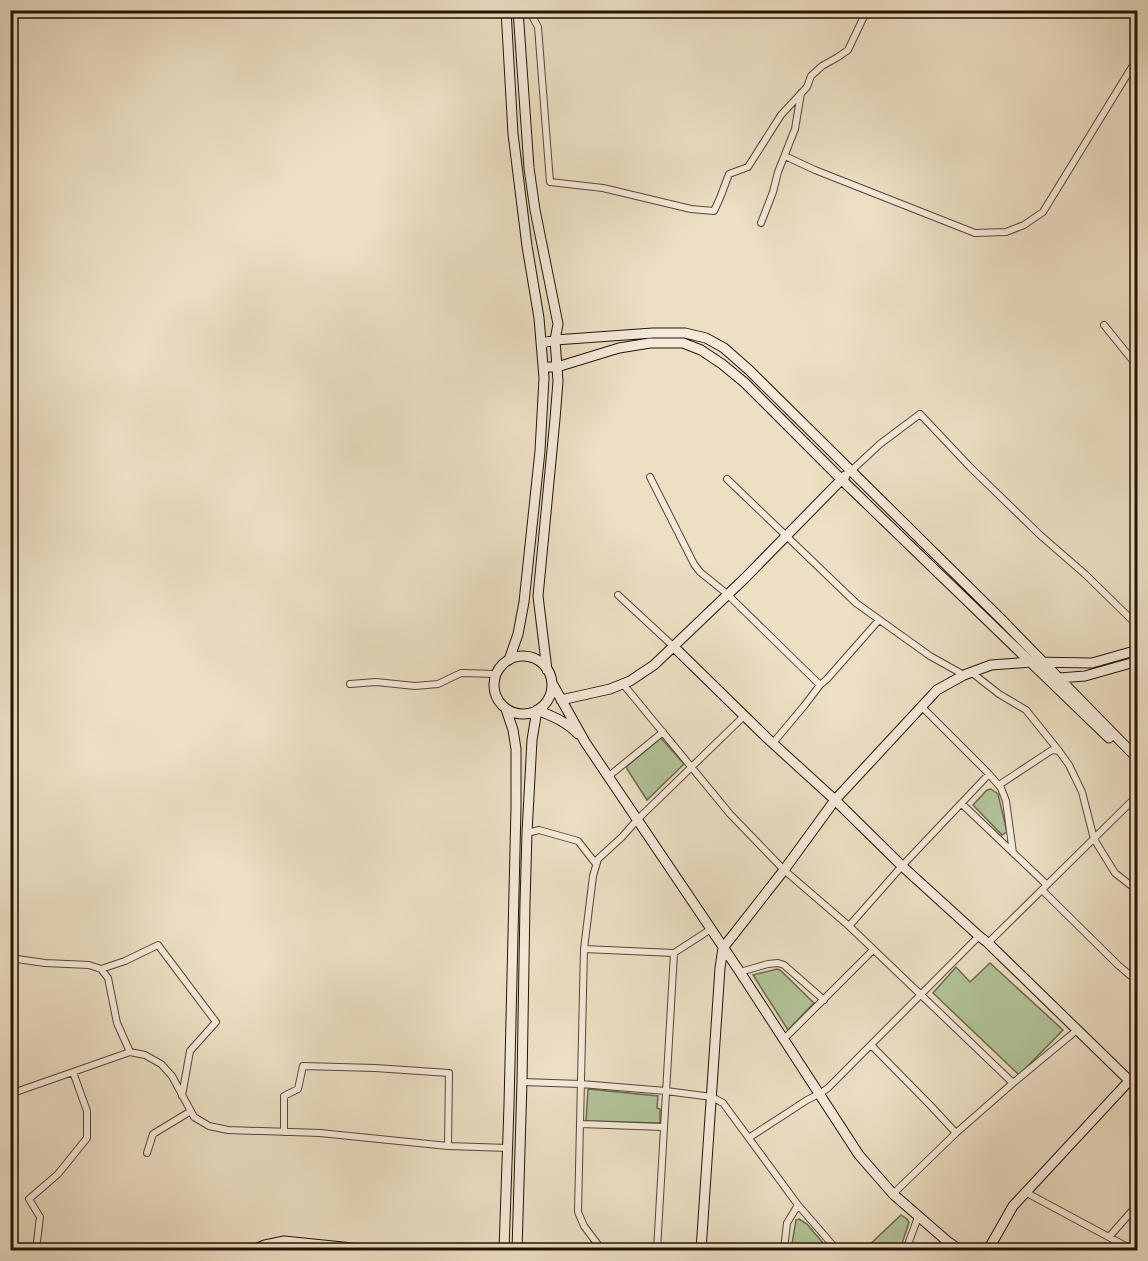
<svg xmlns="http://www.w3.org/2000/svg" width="1148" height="1261" viewBox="0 0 1148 1261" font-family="'IM FELL DW Pica',serif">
<rect width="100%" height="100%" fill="#ecdfc4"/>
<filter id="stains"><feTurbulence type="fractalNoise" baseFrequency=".00333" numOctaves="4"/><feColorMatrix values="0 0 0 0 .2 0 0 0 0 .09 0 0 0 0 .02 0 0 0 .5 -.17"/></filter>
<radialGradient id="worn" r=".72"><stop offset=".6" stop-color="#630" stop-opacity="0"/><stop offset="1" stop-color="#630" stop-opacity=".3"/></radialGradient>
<path fill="#b2c399" stroke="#6c6a4e" stroke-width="1.5" d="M661 738 684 764 647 800 627 769V766Z
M991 789 998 794 1007 832 1002 835 973 805 987 790Z
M990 963 1063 1030 1019 1075 933 993 956 967 970 982Z
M777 969 780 970 814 1003 788 1030 753 975Z
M588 1089 658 1096 657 1108 660 1109V1123L586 1121Z
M901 1215 907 1219 909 1222 900 1250H864Z
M799 1219 807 1224 829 1250H791L796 1220Z"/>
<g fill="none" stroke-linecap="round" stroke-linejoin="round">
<defs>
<path id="street" d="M529 10 538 27 550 182 603 188 691 209 714 211 720 198 729 174 748 167 781 115 807 87 811 76 822 66 838 57 848 50 867 10
M785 156 815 170 975 233 1006 232 1024 225 1043 212 1138 57
M761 223 773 192 778 172 795 129 801 93
M1104 325 1138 367
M851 471 880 444 920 414 970 467 1040 535 1086 575 1138 626
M650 477 694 564 700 572 726 593 820 685
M727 479 856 603 930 656 964 675
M618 595 673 646
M971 672 999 694 1026 710 1059 751
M350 684 376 682 415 686 438 684 461 673 496 674
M623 684 730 814 784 870 849 926 1013 1083 956 1133 930 1105 871 1045
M922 707 989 774 1001 788 1006 801 1013 853
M773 743 804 706 820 685 827 679 879 620
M609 776 663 732
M999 785 1052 750 1059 751 1069 765 1082 792 1094 839 1115 873 1138 891
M10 800 13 801 14 809 10 825
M962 804 1047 885
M527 833 539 830 578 841 596 864
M1042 890 1118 965 1138 982
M849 926 902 866 989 774
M988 943 1138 795
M584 949 674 953 711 929
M10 958 45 963 89 965 101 969 108 978 117 1023 130 1052
M101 969 125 961 158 945 216 1022 190 1051 182 1096
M740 972 768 964 778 963 784 965 824 1000
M783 1040 873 950
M1129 1081 1138 1072
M522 1082 581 1084 666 1091 712 1097 723 1103 798 1205 837 1250
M1013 1083 1077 1030
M10 1094 130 1052 145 1055 161 1064 172 1076 194 1117 209 1126 228 1130 320 1133 448 1146 508 1148
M581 1124 663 1127
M284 1132V1096L298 1089 303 1066 375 1068 449 1073 448 1146
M750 1137 807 1100 819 1094 828 1088 979 936
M147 1153 153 1134 191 1111
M1025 1192 1133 1250
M893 1194 956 1133
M1109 1237 1138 1204
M36 1250 40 1217 29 1199 58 1174 87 1138V1111L73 1072
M602 1250 584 1226 578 1212 584 949 593 876 598 859 622 837 637 820 744 716
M657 1250 674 953
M784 1250 787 1223 798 1205
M906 1250 918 1217"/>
<path id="secondary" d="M506 10 513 134 527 246 539 318 544 378 540 451 524 602 518 634 509 660
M518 10 529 168 535 210 558 324 555 340 558 381 555 419 538 596 547 670
M542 343 555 340 653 333H685L706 338 724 348 749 370 1002 620 1138 759
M543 367H557L619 348 650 343H683L701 350 722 364 745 383 841 479 1109 738
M673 646 767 738 835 800 902 866 979 936 988 943 1138 1089
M494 685a29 29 0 1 1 58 0a29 29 0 1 1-58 0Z
M1055 677 1059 678 1085 676 1138 661
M552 683 585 742 740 972 859 1155 893 1194 947 1241 960 1250
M561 700 610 689 630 681 654 665 745 578 845 476
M252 1250 265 1245 284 1241 372 1250
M504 1250 509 1105 516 807V749L513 730 506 709
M517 1250 522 1082 525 903 527 833 532 740 537 710C552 716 567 722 578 734
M701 1250 720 968 723 948 784 870 835 800 937 690 964 675 991 665 1031 662 1092 663 1138 650
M988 1250 1013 1206 1129 1081"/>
</defs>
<use href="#street" stroke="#574532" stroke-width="8"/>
<use href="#secondary" stroke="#251202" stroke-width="11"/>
<use href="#street" stroke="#f3ead9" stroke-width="6"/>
<use href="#secondary" stroke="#f3ead9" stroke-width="9"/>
</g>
<rect width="1148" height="1261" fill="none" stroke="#ecdfc4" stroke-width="36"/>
<rect x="12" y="12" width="1124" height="1237" fill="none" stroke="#251202" stroke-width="3"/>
<rect x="18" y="18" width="1112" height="1225" fill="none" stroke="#251202" stroke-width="1.5"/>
<rect width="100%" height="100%" filter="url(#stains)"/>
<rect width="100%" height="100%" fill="url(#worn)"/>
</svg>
